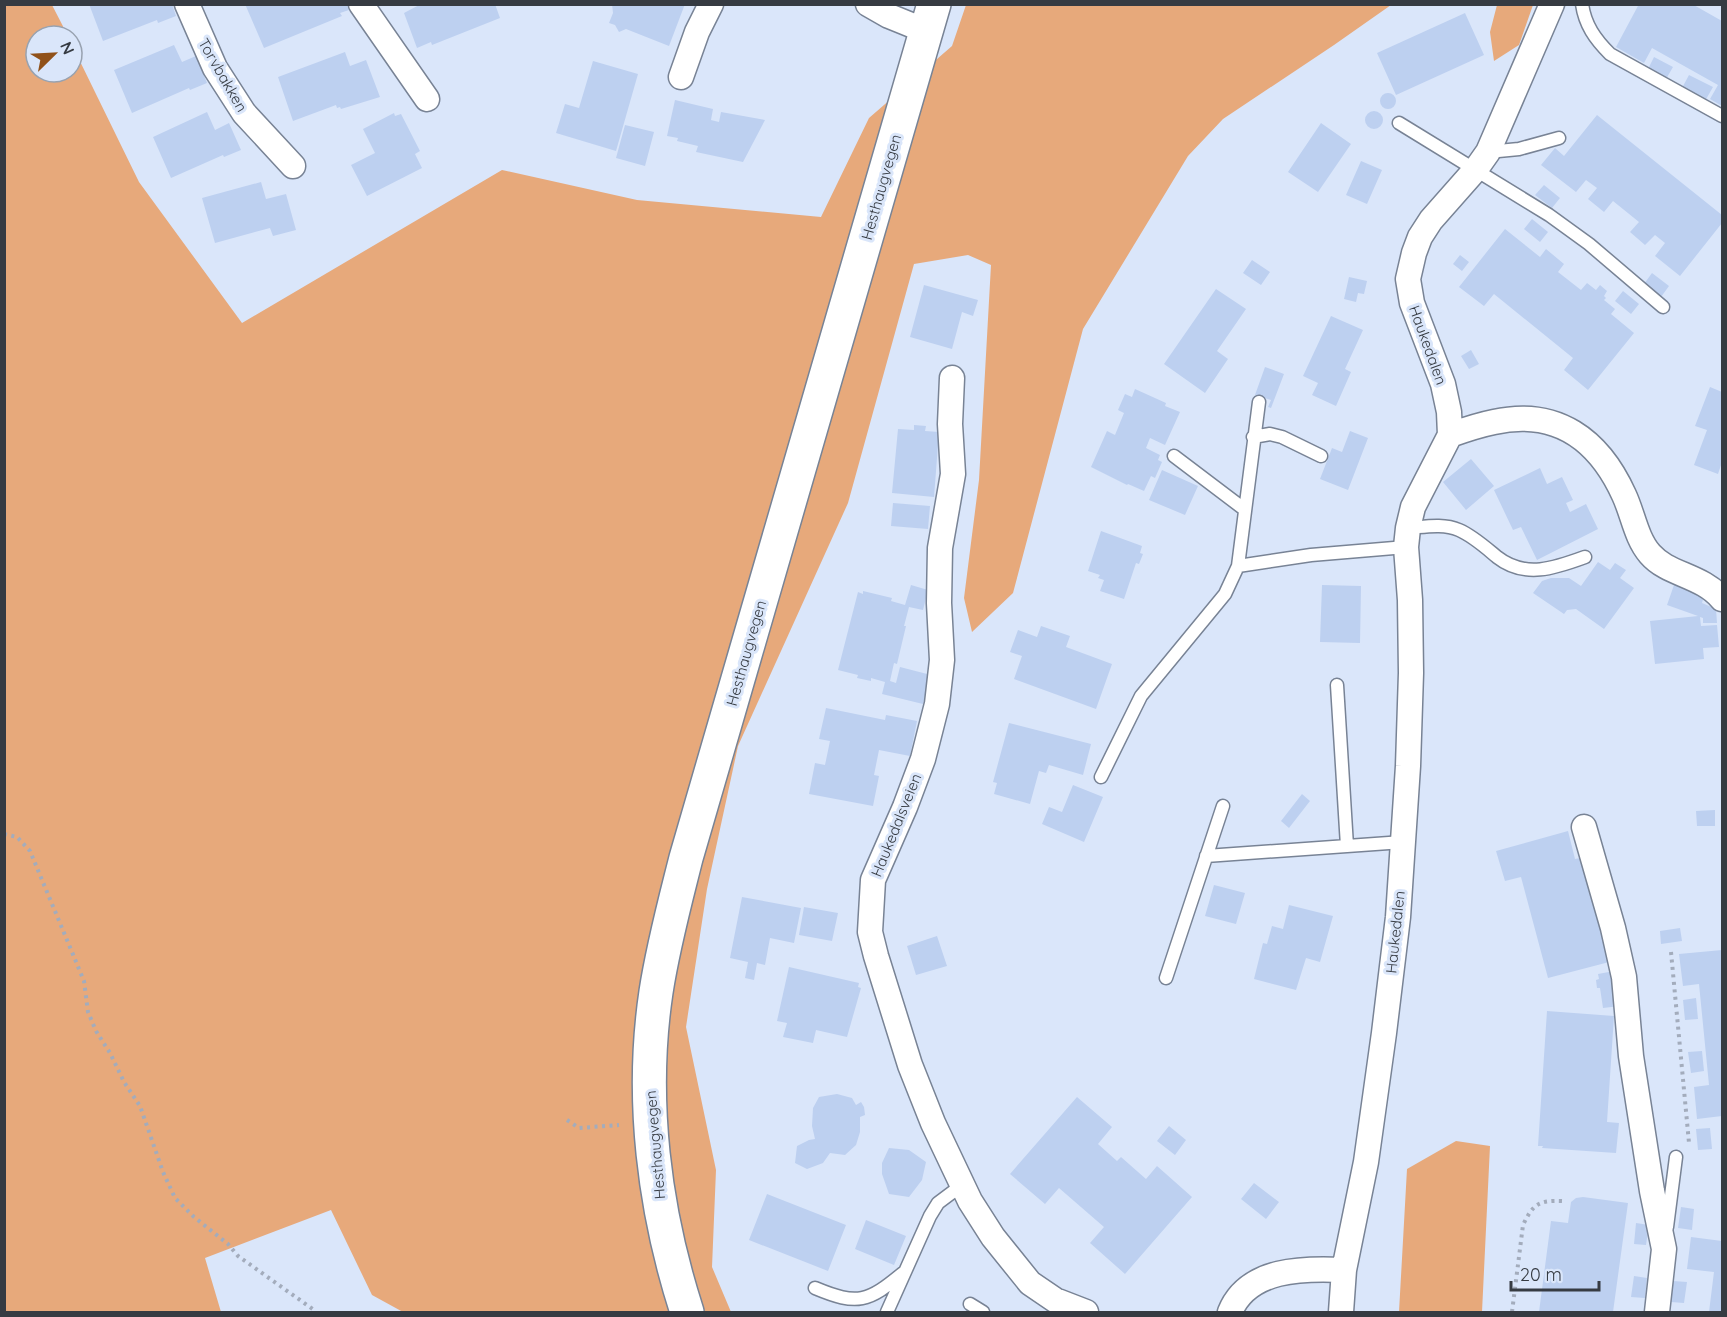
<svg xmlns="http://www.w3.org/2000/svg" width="1727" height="1317" viewBox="0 0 1727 1317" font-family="Quicksand,sans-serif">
<rect width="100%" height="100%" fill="#dae6fa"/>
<path fill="#e7a97b" d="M5 5H52L68 36H36V72H72V45L139 182 242 323 502 170 637 200 821 217 869 118 952 46 966 5H1391L1334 45 1223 119 1188 156 1083 329 1013 593 972 632 964 598 979 480 991 265 968 255 914 264 848 503 738 746 707 889 686 1027 716 1170 712 1267 731 1312H403L372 1295 331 1210 205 1258 221 1312H5Z
M1497 5H1533L1519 45 1494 61 1490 32Z
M1456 1141 1490 1146 1482 1312H1399L1407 1169Z"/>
<path fill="#bdd0f0" d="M89 4H172L176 16 158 23 157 20 103 41Z
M245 4H347L349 10 340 13 342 16 264 48Z
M421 4H495L500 18 432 45 431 42 417 48 404 13Z
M612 4H685L669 46 626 29 619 32 615 25 609 23 613 13Z
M1639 4H1692L1722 21V106L1710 99 1718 85 1652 48 1644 63 1616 47Z
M1465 13 1484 55 1396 95 1377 53Z
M174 45 182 62 196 56 207 83 190 90 189 88 132 113 114 70Z
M345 52 350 66 366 60 380 97 341 109 340 107 337 108 336 105 293 121 278 77Z
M1654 57 1673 67 1666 79 1648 69Z
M593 61 638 74 616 151 556 133 565 104 579 108Z
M1689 75 1713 87 1705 101 1682 88Z
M1380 101a8 8 0 1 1 16 0a8 8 0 1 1-16 0Z
M675 100 713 109 711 120 719 122 721 112 765 120 743 162 696 152 698 146 677 141 678 138 667 136Z
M1365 120a9 9 0 1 1 18 0a9 9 0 1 1-18 0Z
M207 112 215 130 229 123 241 150 224 157 223 155 171 178 153 137Z
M394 113 395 116 401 114 420 151 415 154 422 168 367 196 351 165 375 153 363 129Z
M1597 115 1722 215V223L1680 276 1655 256 1665 243 1655 235 1645 245 1630 232 1639 222 1613 201 1604 212 1588 199 1597 188 1586 180 1576 192 1541 165 1555 148 1564 156Z
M1321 123 1351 144 1318 192 1288 172Z
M625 125 654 132 645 166 616 158Z
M1361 161 1382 170 1367 204 1346 195Z
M261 182 266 199 286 194 296 230 273 236 270 228 215 243 202 198Z
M1544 185 1560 198 1552 208 1535 195Z
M1532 219 1548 232 1540 242 1524 229Z
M1505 229 1540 257 1546 249 1564 264 1558 272 1581 290 1587 283 1596 290 1600 285 1607 291 1604 296 1606 298 1604 300 1615 309 1611 314 1634 333 1588 390 1564 370 1573 358 1494 294 1484 306 1459 287Z
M1460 255 1469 262 1462 271 1453 264Z
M1252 260 1270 272 1261 285 1243 273Z
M1652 273 1669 286 1661 297 1644 284Z
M1349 277 1367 281 1364 294 1358 293 1356 302 1344 299Z
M924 285 978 300 973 316 962 312 952 349 910 337Z
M1216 289 1246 309 1217 351 1228 359 1205 393 1164 364Z
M1623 291 1639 304 1631 314 1615 301Z
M1331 316 1363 330 1345 369 1351 372 1336 406 1312 395 1318 383 1303 376Z
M1471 350 1479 364 1469 369 1461 356Z
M1265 367 1284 374 1271 408 1268 407 1271 400 1255 395Z
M1710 387 1722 392V462L1718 474 1694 465 1707 430 1695 426Z
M1135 389 1166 403 1165 406 1180 412 1165 445 1150 438 1146 448 1160 455 1158 460 1162 462 1155 478 1151 476 1144 491 1128 484 1127 485 1091 467 1107 431 1115 435 1124 413 1118 410 1125 394 1132 397Z
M914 425 926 426 925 431 939 432 934 497 892 493 898 429 914 430Z
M1350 431 1368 438 1348 490 1320 479 1332 448 1342 452Z
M1471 459 1494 486 1466 510 1443 482Z
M1540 468 1547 484 1562 477 1573 500 1566 503 1570 512 1586 504 1598 529 1537 560 1521 527 1513 530 1494 490Z
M1162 470 1198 486 1185 515 1149 500Z
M893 503 930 506 928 529 891 526Z
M1101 531 1142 546 1140 553 1143 554 1139 564 1136 563 1124 599 1100 591 1104 580 1098 578 1100 575 1088 571Z
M1598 562 1610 570 1615 563 1626 570 1620 578 1634 588 1604 629 1576 609 1567 610 1564 614 1533 593 1542 581 1551 578H1569L1581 586Z
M911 585 928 590 923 610 909 607 904 626H906L897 664 894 663 890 681 896 683 900 667 931 675 923 704 882 694 885 682 871 678V681L857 678 858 675 838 670 858 592 863 594V591L892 598 891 601 905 605Z
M1322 585 1361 586 1360 643 1320 642Z
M1674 585 1704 596 1702 603 1716 609 1717 623H1703V618L1700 617 1701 626 1717 625 1719 647 1703 648 1704 659 1655 664 1650 621 1698 616 1667 605Z
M1041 626 1070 636 1066 647 1112 664 1096 709 1014 679 1022 656 1010 652 1018 630 1037 637Z
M826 708 885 720 886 715 917 721 910 756 879 750 874 775 879 776 873 806 809 794 815 763 825 765 830 741 819 739Z
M1009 723 1091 744 1083 775 1049 765 1046 773 1039 771 1030 804 994 794 997 783 993 782Z
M1073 785 1103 797 1084 842 1042 824 1049 807 1062 812Z
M1302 794 1310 801 1289 828 1281 821Z
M1715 810V826H1697L1696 811Z
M1568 831 1575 859 1585 857 1613 961 1548 978 1521 877 1505 881 1496 851Z
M1214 885 1245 893 1236 924 1205 916Z
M742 897 801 908 794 943 770 938 765 965 757 963 754 980 745 978 748 962 730 958Z
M1289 905 1333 916 1320 962 1306 958 1296 990 1254 979 1263 943 1267 944 1272 926 1283 929Z
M804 907 838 913 832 941 799 935Z
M1680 928 1682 941 1661 944 1660 931Z
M937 936 947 966 916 975 907 946Z
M1722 950V1116L1697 1119 1694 1087 1709 1085 1699 984 1683 986 1679 954Z
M789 967 859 983 858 987 861 988 847 1037 816 1030 813 1043 783 1037 787 1023 777 1021Z
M1614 971 1620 1006 1603 1008 1600 988H1597L1596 980 1599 979 1598 974Z
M1696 998 1698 1019 1685 1020 1683 1000Z
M1547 1011 1614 1016 1607 1122 1619 1123 1616 1153 1542 1148 1543 1146H1538Z
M1702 1051 1704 1071 1691 1073 1688 1052Z
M837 1094 852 1098 856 1105 861 1102 864 1107 865 1115 860 1117V1132L856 1145 845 1155 830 1153 823 1163 807 1169 795 1163 797 1146 809 1140 815 1139 812 1126 813 1108 819 1097Z
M1077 1097 1112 1127 1098 1144 1117 1161 1121 1157 1146 1179 1157 1166 1192 1197 1125 1274 1090 1243 1104 1227 1059 1188 1045 1204 1010 1174Z
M1169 1126 1186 1140 1175 1155 1157 1141Z
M1710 1128 1712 1149 1698 1150 1696 1129Z
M889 1148 909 1150 926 1162 922 1180 909 1197 889 1194 882 1174V1163Z
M1254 1183 1279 1202 1266 1219 1241 1199Z
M767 1194 846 1225 828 1271 749 1240Z
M1583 1197 1628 1203 1613 1312H1539L1551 1221 1568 1223 1571 1202 1576 1198Z
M1681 1207 1694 1209 1692 1230 1678 1228Z
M866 1220 906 1236 894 1265 855 1249Z
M1636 1223 1649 1225 1646 1245 1634 1244Z
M1691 1237 1722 1241V1312H1709L1714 1272 1687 1269Z
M1634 1276 1647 1278 1645 1298 1631 1297Z
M1673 1281 1687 1282 1684 1303 1671 1302Z"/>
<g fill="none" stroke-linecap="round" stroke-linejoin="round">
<defs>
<path id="lane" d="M1582 4C1585 25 1595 39 1610 54L1722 116
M1399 123 1549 215 1589 244 1663 307
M1488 152 1519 149 1559 138
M1253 437 1270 434 1282 437 1321 456
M1174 456 1244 509
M1408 528C1424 527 1443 523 1459 530 1473 536 1485 547 1497 557 1525 579 1555 568 1585 557
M1238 566 1259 402
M1337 685 1347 846
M1101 777 1141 696 1225 594 1238 566 1311 555 1406 547
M1206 856 1403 842
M1166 978 1223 806
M1667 1227 1676 1157
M815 1288C858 1306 868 1302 903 1273
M970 1304 983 1312
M887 1312 930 1216 938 1203 962 1185"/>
<path id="street" d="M187 4 215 68 244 113 293 166
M361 4 427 99
M868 4 889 16 926 31
M681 77 697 32 711 4
M952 378 950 424 953 474 940 548 939 603 942 660 937 704 923 759 905 807 873 880 870 932 876 956 910 1065 933 1123 970 1201 993 1237 1030 1283 1055 1300 1086 1312
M1450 435C1464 430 1479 425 1494 422 1557 408 1599 440 1624 495 1633 514 1636 538 1650 554 1668 575 1702 575 1722 599
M1584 827 1613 928 1624 977 1631 1056 1652 1191 1664 1249 1657 1312
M1230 1312C1248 1268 1304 1268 1344 1270
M1341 1312 1344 1270 1366 1162 1384 1033 1398 917 1408 766 1411 673 1410 600 1406 547 1408 528 1413 507 1450 435 1449 412 1443 384 1412 303 1408 279 1414 253 1420 237 1431 220 1476 169 1488 152 1552 4"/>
<path id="secondary" d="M687 1312C654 1210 640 1099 656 992 663 946 675 902 686 858L934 4"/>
</defs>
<use href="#lane" stroke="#788395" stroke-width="15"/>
<use href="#street" stroke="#788395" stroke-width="27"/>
<use href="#secondary" stroke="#788395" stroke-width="36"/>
<path stroke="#a3acbc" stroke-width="4" stroke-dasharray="3 4.5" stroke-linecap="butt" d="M4 834 17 837 30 851 84 981 88 1012 96 1031 110 1053 124 1082 140 1106 163 1172 175 1198 194 1217 228 1244 238 1256 314 1310 315 1312
M1671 952 1689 1143
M567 1120 579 1128 619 1125
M1512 1312 1523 1225C1533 1204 1539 1200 1562 1201"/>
<use href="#lane" stroke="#fff" stroke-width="12"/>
<use href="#street" stroke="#fff" stroke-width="24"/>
<use href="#secondary" stroke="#fff" stroke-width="33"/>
</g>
<g text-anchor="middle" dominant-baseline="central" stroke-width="6" stroke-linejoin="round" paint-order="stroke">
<g font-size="15" fill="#363b42" stroke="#dae6fa">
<text transform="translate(223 75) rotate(60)">Torvbakken</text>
<text transform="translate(881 187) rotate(-74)">Hesthaugvegen</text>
<text transform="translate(1428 345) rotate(70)">Haukedalen</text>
<text transform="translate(746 653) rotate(-74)">Hesthaugvegen</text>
<text transform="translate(896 825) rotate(-68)">Haukedalsveien</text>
<text transform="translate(1395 932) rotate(-84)">Haukedalen</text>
<text transform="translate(655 1145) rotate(-95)">Hesthaugvegen</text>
</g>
</g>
<rect width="1727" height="1317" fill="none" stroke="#363b42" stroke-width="12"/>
<g transform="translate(54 54) rotate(66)"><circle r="28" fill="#dae6fa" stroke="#98a2b0" stroke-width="1.5"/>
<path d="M0-4.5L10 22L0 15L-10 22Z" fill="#905119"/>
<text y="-9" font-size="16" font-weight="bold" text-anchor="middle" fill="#363b42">N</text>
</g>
<path d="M1511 1281v9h88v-9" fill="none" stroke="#363b42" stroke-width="3"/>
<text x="1520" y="1281" font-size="18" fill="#363b42" stroke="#dae6fa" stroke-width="4.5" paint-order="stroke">20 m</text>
</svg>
